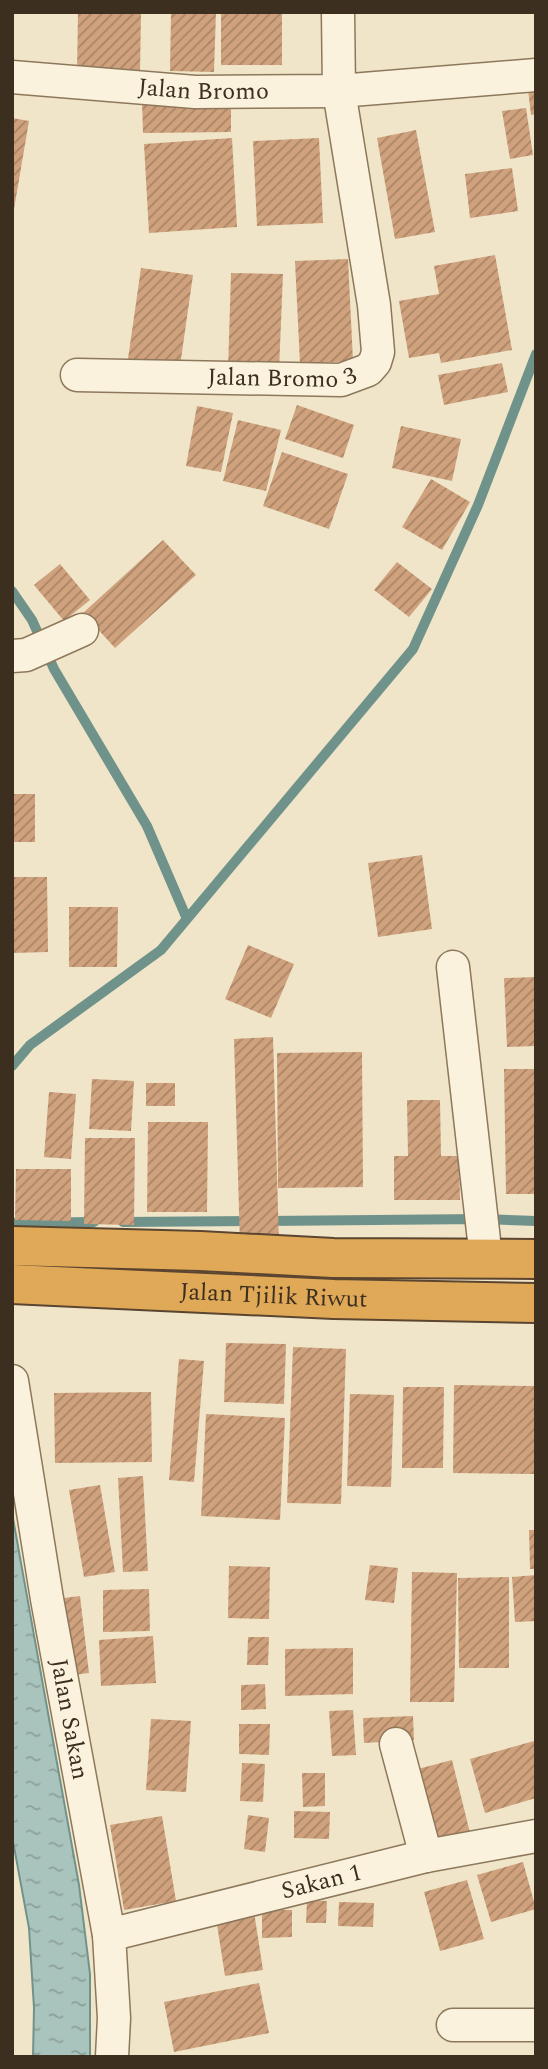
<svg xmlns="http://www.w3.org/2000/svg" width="548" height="2069" viewBox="0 0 548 2069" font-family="Spectral,serif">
<defs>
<pattern id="water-ripples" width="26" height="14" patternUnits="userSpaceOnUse" patternTransform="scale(1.75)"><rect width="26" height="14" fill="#a9c4bd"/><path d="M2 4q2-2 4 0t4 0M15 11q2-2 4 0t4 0" fill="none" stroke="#8ba099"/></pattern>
<pattern id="building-hatch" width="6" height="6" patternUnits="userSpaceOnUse" patternTransform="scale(1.75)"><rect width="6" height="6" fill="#cfa27d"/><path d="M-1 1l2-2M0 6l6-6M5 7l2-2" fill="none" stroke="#a98466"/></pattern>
</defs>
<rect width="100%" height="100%" fill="#f0e5c8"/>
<path fill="url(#water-ripples)" stroke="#6f938b" stroke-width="2" d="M12 1513 79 1885 90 1974V2057H33L34 2008 29 1928 12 1836Z"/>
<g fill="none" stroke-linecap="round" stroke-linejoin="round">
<path stroke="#6f938b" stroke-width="10" d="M12 591 32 620 54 669 147 826 187 919
M12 1066 30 1045 161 950 413 649 478 505 536 354
M267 1221 481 1219 536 1221
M123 1222 252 1221
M12 1223 94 1222"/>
</g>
<path fill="url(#building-hatch)" d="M78 12H141L140 73 77 72Z
M171 12H216L214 72 170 71Z
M221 12H282V65H221Z
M528 89H536V114L531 115Z
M231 101V132L143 133 142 102Z
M526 108 533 155 510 159 502 111Z
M12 118 29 121 14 209H12Z
M416 130 435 232 395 239 377 138Z
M232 138 237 227 149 233 144 144Z
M319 138 323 223 257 226 253 141Z
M512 168 518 211 470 218 465 174Z
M495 255 512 350 441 363 439 353 409 358 399 301 439 294 434 266Z
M348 259 353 361 300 364 295 261Z
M141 268 193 275 180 366 128 359Z
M231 273 283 274 279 371 228 370Z
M502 363 508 392 444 405 438 375Z
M297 405 354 425 343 458 285 439Z
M197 406 233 413 221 472 186 466Z
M238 420 281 430 266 491 223 481Z
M401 426 461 439 452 481 392 468Z
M282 452 348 474 329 529 263 506Z
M431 479 470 502 442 550 402 527Z
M163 540 196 575 115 648 83 613Z
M397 562 432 589 409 617 374 590Z
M60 564 90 600 64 621 34 585Z
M12 794H35V842H12Z
M422 855 432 929 378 937 368 863Z
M12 877H47L48 952 12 953Z
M69 907H118L117 967H69Z
M248 945 294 964 271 1018 225 999Z
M536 977V1046L507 1047 504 978Z
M273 1037 279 1244 240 1245 234 1039Z
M362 1052 363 1187 278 1188 277 1053Z
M504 1069H536V1194H506Z
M92 1079 134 1081 131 1131 89 1129Z
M146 1083H175V1106H146Z
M49 1092 76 1094 71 1159 44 1157Z
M407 1100H440L441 1156H459L460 1200H394V1156H408Z
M148 1122H208L207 1212H147Z
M85 1138H135L134 1225 84 1224Z
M16 1169H71V1221L15 1220Z
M226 1343 286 1344 284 1404 224 1402Z
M293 1347 346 1349 341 1504 287 1503Z
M179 1359 204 1361 194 1482 169 1480Z
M454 1385 536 1386V1474L453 1473Z
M403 1387H444L443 1468H402Z
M151 1392 152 1462 55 1463 54 1393Z
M350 1394 394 1395 391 1487 347 1486Z
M206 1414 285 1418 280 1520 201 1516Z
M143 1476 148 1571 123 1572 118 1478Z
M100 1485 115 1572 84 1577 69 1490Z
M529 1530H536V1569H530Z
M370 1565 398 1568 394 1603 365 1600Z
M229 1566 270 1567 269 1619 228 1618Z
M412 1572 457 1573 454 1702H410Z
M536 1575V1621L515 1622 512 1577Z
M509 1577V1668H459L458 1578Z
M149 1589 150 1631 103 1632V1590Z
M80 1596 89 1673 65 1676 56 1599Z
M153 1636 156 1683 101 1686 99 1640Z
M248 1637H269L268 1665H247Z
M353 1648V1694L285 1696V1649Z
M265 1684 266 1709 241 1710V1685Z
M353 1710 356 1755 332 1756 329 1711Z
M413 1716 414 1740 364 1743 363 1718Z
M151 1719 191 1721 186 1792 146 1790Z
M239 1724H270L269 1755 239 1754Z
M534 1741 536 1798 485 1813 470 1759Z
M452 1760 472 1841 433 1851 414 1770Z
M242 1763 265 1764 263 1802 240 1801Z
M302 1773H325V1806L303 1807Z
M294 1811 330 1812 329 1839 294 1838Z
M248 1815 269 1818 265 1852 244 1849Z
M162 1816 176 1901 124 1910 110 1825Z
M523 1862 536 1909 491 1922 477 1875Z
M467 1880 484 1939 440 1951 424 1892Z
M307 1900 327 1901 326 1923H306Z
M339 1902 374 1903 373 1927 338 1926Z
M262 1910H292V1937L262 1938Z
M254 1912 263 1970 225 1976 216 1918Z
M259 1983 269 2033 174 2052 164 2002Z"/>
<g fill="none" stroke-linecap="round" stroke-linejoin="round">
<defs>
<g id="minor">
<path id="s1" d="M12 77 195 92 339 91 536 75"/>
<path id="s2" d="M77 375 341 380 368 370 375 362 378 352 374 305 339 91 338 12"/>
<path d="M12 656 26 655 82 630"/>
<path d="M453 967 486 1258"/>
<path id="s3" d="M12 1381 47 1599 109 1935 114 2018 112 2057"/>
<path d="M396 1744 426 1856"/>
<path id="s4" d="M109 1935 426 1856 536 1836"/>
<path d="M453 2025H536"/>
</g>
<g id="highway">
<path d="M12 1246 200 1251 333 1258 536 1259"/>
<path id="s5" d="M12 1284 334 1299 536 1303"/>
</g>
</defs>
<use href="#minor" stroke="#8d785c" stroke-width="35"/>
<use href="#highway" stroke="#5b4530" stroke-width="42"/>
<use href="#minor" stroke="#faf2dc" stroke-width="32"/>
<use href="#highway" stroke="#e0a958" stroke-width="38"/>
</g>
<g text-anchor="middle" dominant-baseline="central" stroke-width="5" stroke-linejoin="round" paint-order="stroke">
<g font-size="24" fill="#3d2f20" stroke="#f7efd8">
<text stroke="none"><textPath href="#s1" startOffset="192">Jalan Bromo</textPath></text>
<text stroke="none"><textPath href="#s2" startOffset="205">Jalan Bromo 3</textPath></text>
<text stroke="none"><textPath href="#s5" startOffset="262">Jalan Tjilik Riwut</textPath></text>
<text stroke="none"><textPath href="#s3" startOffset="343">Jalan Sakan</textPath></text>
<text stroke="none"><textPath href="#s4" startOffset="219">Sakan 1</textPath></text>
</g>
</g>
<rect width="548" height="2069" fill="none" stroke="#3d2f20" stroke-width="28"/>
</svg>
